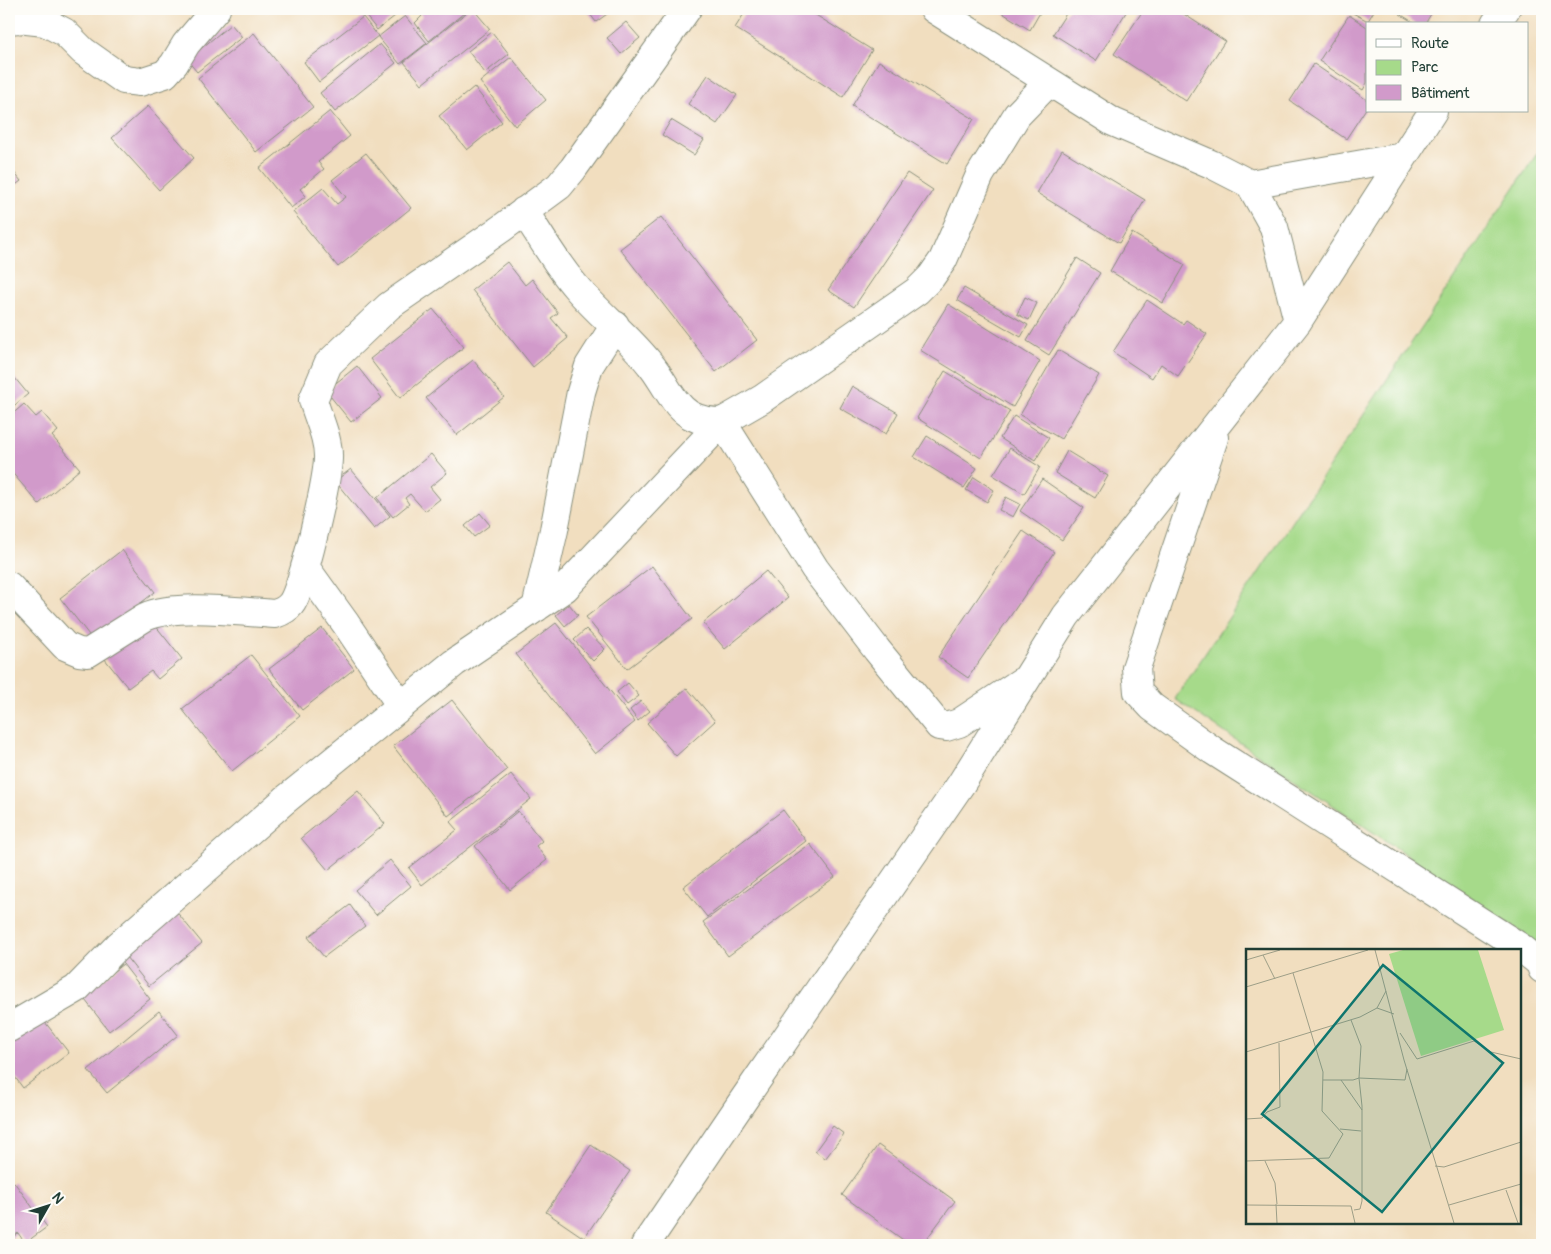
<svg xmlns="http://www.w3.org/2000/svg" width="1551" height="1254" viewBox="0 0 1551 1254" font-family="Pangolin,sans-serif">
<rect width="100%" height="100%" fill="#fdfcf7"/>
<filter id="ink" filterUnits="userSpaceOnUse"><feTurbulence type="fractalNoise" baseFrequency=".02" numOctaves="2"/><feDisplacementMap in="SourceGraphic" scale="10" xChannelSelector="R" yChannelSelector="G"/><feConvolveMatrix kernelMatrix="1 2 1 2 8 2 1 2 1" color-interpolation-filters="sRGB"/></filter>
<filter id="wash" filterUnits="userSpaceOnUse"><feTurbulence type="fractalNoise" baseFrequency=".0096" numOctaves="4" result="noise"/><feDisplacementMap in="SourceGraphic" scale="20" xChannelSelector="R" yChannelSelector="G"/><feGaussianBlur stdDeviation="1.12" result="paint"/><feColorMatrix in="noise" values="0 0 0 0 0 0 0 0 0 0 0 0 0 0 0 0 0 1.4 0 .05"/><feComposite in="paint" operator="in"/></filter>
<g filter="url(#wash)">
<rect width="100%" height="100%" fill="#f1debf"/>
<path fill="#a6da8a" stroke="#628c5f" d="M1542 146V946L1175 699Z"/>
<g id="blocks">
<path fill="#d19aca" d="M360 9H400L393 14 395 16 377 30Z
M416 9H469L429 41 415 23 422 16Z
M471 9H473L490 29 422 84 404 62Z
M586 9H614L596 22Z
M747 9H806L872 50 843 97 735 28Z
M996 9H1042L1030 30Z
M1069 9H1128L1096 61 1053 34Z
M1144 9H1176L1225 41 1186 101 1114 54Z
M1345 9H1375L1368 21Z
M1403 9H1434L1425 24H1416L1400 14Z
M1349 15 1367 27V83L1363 90 1319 61Z
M405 16 427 43 400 64 378 37Z
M363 17 378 36 319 82 304 62Z
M626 22 640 38 621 54 607 38Z
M231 24 242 37 197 72 187 60Z
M492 32 509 54 485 73 468 51Z
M254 33 313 107 256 152 198 78Z
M380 44 396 63 335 112 320 93Z
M511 57 546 100 515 126 480 82Z
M879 61 974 119 947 164 852 106Z
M1314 64 1367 100V107L1346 139 1290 101Z
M708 75 737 95 717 124 688 104Z
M474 87 502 122 467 150 439 116Z
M148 106 194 158 159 190 112 138Z
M330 111 350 136 318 162 324 169 300 189 306 196 291 208 259 168Z
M671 120 704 140 694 155 662 135Z
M1062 150 1145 200 1119 243 1037 193Z
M366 153 411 208 338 267 293 212 323 188 337 204 346 197 332 180Z
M9 166 21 181 9 190Z
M907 173 933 190 854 307 828 290Z
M661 217 757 340 716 372 620 249Z
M1132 233 1185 265 1163 303 1110 271Z
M1077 258 1100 273 1049 355 1027 341Z
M507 262 525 285 532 279 558 313 551 318 568 338 533 367 472 290Z
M964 288 1028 325 1021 337 957 300Z
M1025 297 1037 303 1029 320 1017 314Z
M1147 300 1183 324 1186 320 1207 334 1178 376 1161 364 1152 378 1113 352Z
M948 304 1040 361 1013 407 920 350Z
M433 309 464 347 400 398 370 359Z
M1058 350 1099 375 1061 439 1020 415Z
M473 360 504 397 457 435 426 398Z
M357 366 382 398 351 422 326 391Z
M9 371 28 394 9 410Z
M945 371 1010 411 981 458 917 418Z
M852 386 898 413 886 434 840 408Z
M24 404 36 417 42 412 58 431 52 436 80 469 39 504 9 469V417Z
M1014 416 1049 438 1035 461 1000 438Z
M927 436 977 468 964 488 914 457Z
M1010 448 1040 467 1024 494 993 475Z
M1067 451 1108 476 1095 498 1055 473Z
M431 454 447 473 430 487 440 499 425 511 410 494 405 498 409 504 393 517 377 498Z
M351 469 390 516 374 529 335 481Z
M974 477 994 490 987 502 966 490Z
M1042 479 1084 508 1062 540 1020 511Z
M1006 497 1020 504 1013 517 999 510Z
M480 513 490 525 474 537 465 526Z
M1023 531 1054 552 968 678 938 657Z
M122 550 155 592 93 640 60 598Z
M652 566 692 619 627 669 586 617Z
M766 571 788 598 725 649 703 623Z
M569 604 578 615 565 626 556 615Z
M151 620 182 659 158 679 151 671 128 688 104 658Z
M556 623 635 722 595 754 516 654Z
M322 628 354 669 302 710 269 669Z
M586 629 605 649 593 661 574 640Z
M251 655 300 716 232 771 182 709Z
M628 683 639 696 627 705 617 692Z
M687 688 715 721 676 756 647 723Z
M452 700 507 770 448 816 393 746Z
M641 701 650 711 638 721 630 710Z
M511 774 531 799 422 885 409 868 457 830 450 822Z
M358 791 385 824 328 870 301 838Z
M783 810 806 841 707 917 683 887Z
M518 811 542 841 536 846 547 860 510 890 475 846Z
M810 844 835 877 728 956 703 922Z
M390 860 411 886 376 915 355 890Z
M350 905 365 926 324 957 308 937Z
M175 910 202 943 149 986 122 952Z
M123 964 150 999 109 1031 82 996Z
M159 1011 178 1035 107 1093 88 1070Z
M41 1017 69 1053 23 1088 9 1069V1035Z
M833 1126 844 1134 825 1159 815 1151Z
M591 1145 630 1171 584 1238 546 1212Z
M878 1145 955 1201 922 1245H910L842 1195Z
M14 1182 47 1227 25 1243 18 1233 9 1240V1186Z"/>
</g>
</g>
<g filter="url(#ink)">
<use href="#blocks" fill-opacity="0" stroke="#888e7a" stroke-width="1"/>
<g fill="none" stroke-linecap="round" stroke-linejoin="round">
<defs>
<path id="minor" d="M934 9 1113 122 1211 164 1250 184 1403 157
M9 20 18 19 45 22 64 32 83 51 124 80 140 82 165 74 174 64 186 44 216 9
M1495 24 1506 9
M1250 184 1274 227 1298 321
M524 211C541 237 556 264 576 287 599 314 628 336 650 364 664 380 671 403 690 415 701 421 710 422 722 422
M722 422 815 569 877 650 939 726 946 727 959 723 1021 682
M1214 438 1136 668 1138 692 1152 707 1212 750 1520 947 1540 963 1542 969
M305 567 346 624 401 706
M9 586 65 646 79 652 88 653 145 617C177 603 239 612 275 614 281 612 287 609 291 604 303 590 327 481 328 459 329 439 318 418 313 400L328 364 389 306 502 228 559 186 573 169 687 9
M536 608 554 530 581 392 589 366 615 325
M9 1028 76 989 119 945 285 800 454 663 565 588 722 422 762 399 917 291 931 277 943 260 980 175 1017 115 1049 82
M645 1245 744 1099 961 784 1066 616 1298 321 1433 111"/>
</defs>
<use href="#minor" stroke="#888e7a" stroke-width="30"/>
<use href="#minor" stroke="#fff" stroke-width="28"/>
</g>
</g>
<g transform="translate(1246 949)">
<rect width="275" height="275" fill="#f1debf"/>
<path d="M157 1H232L258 81 175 107 143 5Z" fill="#a6da8a"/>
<path fill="none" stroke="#9d9e87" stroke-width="1" d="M129 1 158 111 208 274M17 6 29 30M0 11 34 1M0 38 122 1M131 59 148 65M105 71 115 97 113 129 116 157V252L114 260 108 261M154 84 171 110 228 92 245 103 275 110M0 103 114 68 131 59 140 42M77 131H107L113 129 159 131 161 120M95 131 116 161M0 170 16 169 21 163 34 158 33 94M94 180 115 182M0 212 83 209 97 185 76 162 77 123 47 24M19 212 29 234 31 255M189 217 198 218 275 193M260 241 272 274M30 255 31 274M0 256 105 257 109 274M203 256 275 235"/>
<path fill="#0f766e" fill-opacity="0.15" stroke="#0f766e" stroke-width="2.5" d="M137 16 257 114 136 263 16 165Z"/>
<rect width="275" height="275" fill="none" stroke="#1f3d34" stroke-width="2.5"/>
</g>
<rect width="1551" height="1254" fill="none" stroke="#fdfcf7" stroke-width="30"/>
<rect x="1366" y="22" width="162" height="90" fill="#fdfcf7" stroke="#a4b0a9"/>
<rect x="1376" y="39" width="25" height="8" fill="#ffffff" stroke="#a4b0a9"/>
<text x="1411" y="48" font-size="15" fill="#1f3d34">Route</text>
<rect x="1376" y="60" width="25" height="15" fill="#a6da8a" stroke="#a4b0a9"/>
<text x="1411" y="72" font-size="15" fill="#1f3d34">Parc</text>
<rect x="1376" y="85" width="25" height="15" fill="#d19aca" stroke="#a4b0a9"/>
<text x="1411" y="98" font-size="15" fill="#1f3d34">Bâtiment</text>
<g transform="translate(48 1206) rotate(51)" stroke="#fdfcf7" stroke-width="4" paint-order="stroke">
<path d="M0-4L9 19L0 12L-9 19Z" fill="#1f3d34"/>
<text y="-8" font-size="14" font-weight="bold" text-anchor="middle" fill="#1f3d34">N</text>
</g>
</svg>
